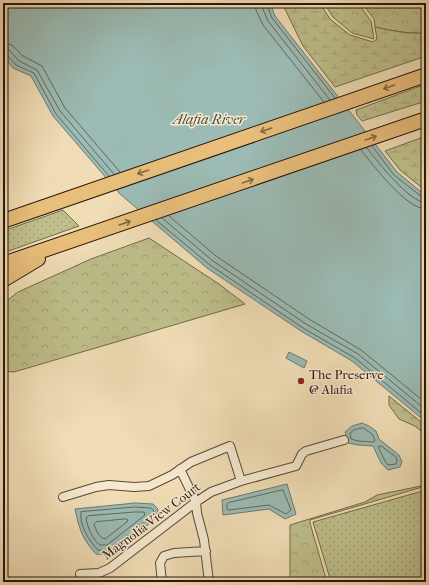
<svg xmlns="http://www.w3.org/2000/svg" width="429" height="585" viewBox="0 0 429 585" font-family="'IM FELL French Canon',serif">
<defs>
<pattern id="grass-dots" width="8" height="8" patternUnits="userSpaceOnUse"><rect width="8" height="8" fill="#bebf8b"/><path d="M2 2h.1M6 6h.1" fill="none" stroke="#a3a377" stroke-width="1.8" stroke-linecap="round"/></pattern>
<pattern id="forest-crowns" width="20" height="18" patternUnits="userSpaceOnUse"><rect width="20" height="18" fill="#bebf8b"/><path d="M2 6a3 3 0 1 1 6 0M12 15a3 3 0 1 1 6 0" fill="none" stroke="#a3a377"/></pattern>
<pattern id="wetland-marsh" width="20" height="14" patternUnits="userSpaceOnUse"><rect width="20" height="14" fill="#bebf8b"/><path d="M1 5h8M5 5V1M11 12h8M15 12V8" fill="none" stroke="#a3a377"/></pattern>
</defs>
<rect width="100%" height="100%" fill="#f0ddb6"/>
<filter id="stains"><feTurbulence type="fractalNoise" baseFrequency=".005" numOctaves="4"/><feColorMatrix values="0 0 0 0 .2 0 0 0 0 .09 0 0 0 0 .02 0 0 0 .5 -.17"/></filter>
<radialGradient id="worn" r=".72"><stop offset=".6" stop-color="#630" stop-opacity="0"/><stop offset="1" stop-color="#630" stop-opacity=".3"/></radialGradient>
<path fill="url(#grass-dots)" stroke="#746a4a" d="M63 210 79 226 3 253V231Z
M426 490V582H331L313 522Z"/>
<path fill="url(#forest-crowns)" stroke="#746a4a" d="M324 3H358L371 21 374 39 352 33 333 17Z
M362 3H426V33C409 34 392 31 375 27L374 19Z
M149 238 219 284 245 304 14 372 3 371V304L18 292 91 259Z
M426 485V486L310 520V523L327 582H290V525L365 502 377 495Z"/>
<path fill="url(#wetland-marsh)" stroke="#746a4a" d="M282 3H320L330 19 350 35 373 42 377 39 375 27C392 31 409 34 426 33V56L335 87 303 46Z
M426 84V101L362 121 357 115 356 110Z
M426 136V191L400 170 385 151Z
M389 396 426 426V435L415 426 399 419 389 405Z"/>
<path fill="#9bbbb4" stroke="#6d7970" d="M3 3H270L275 16 397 172 426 196V422L352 361 301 331 207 268 120 194 53 116 31 76 13 68 3 56Z
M289 352 307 361 304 368 286 358Z
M362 423 369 426 376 431 379 439 399 455 402 462 400 467 388 470 381 463 373 446 358 445 348 443 345 432 352 426Z
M287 484 296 514 285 519 269 509 223 515 222 500Z
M135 503 153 504 158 509 156 518 110 555 96 554C82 539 79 528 75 509Z"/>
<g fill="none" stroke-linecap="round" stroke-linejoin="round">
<path stroke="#62685e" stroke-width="1" d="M255 3 256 10 263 25 324 102
M261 3 262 7 268 21 330 100
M266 3 272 18 335 98
M3 43 12 45 23 56 42 66 65 108 120 172
M3 49 9 50 19 61 37 70 60 111 114 174
M3 54 7 55 16 65 34 73 56 114 109 176
M372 146 394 175 422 197 426 198
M367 148C377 161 409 202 426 203
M361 150C373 165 406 209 426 209
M169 216 216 256 309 319 361 350 426 403
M162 218 213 261 306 324 358 354 426 410
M156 220 210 265 303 328 355 358 426 417
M363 428 372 434 375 440 374 442 358 441 351 439 350 433 354 430Z
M379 446H381L396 457 397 461 396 464 388 465 385 461 379 449Z
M283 490 291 510 286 514 269 505 229 510 227 509V504L228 503Z
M135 507 151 508 154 511 152 516 109 551 98 550C89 541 79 525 81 512Z
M135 512H144L145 515 107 545C106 545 101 545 100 545 93 541 87 526 86 518L88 516Z
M126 519 128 520 127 522 105 539C99 538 96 530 94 524L96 522Z"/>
<defs>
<path id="minor" d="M180 469 196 502 197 513 204 540 209 582
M63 497 96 487 109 485 134 487 149 486 172 475 191 462 230 446 241 481
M83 582 80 574 99 573 110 568 196 502 211 492 241 481 296 466 302 454 306 451 344 440
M162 582 160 563 164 556 174 553 206 551"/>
<path id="motorway" d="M3 221 426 75
M3 264 426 119
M3 280 38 259"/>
</defs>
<use href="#minor" stroke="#5b4734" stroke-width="10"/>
<use href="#motorway" stroke="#291509" stroke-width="16"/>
<use href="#minor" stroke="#f5e9d0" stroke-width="8"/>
<use href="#motorway" stroke="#e8be7b" stroke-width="14"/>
</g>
<defs><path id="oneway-shaft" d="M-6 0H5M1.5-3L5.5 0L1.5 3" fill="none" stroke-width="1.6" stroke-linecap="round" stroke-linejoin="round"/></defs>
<g stroke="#886a42">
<use href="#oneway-shaft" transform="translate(389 87) rotate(161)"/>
<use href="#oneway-shaft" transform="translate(266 130) rotate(161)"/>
<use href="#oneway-shaft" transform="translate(371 138) rotate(-19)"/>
<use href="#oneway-shaft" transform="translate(143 172) rotate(161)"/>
<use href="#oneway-shaft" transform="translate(248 181) rotate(-19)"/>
<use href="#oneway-shaft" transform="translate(125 223) rotate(-19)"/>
</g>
<circle fill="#8f2418" stroke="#f5e9d0" stroke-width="1.5" cx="301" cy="381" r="4"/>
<g text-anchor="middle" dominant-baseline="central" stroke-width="3" stroke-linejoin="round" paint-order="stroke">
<g font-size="13" fill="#291509" stroke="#f5e9d0" text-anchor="start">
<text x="309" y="374">The Preserve<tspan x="309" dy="15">@ Alafia</tspan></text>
</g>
<g font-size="13" fill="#291509" stroke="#f5e9d0">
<text transform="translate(151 521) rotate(-37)">Magnolia View Court</text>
</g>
<g font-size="14" font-style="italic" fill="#514f45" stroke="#f5e9d0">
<text x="209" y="119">Alafia River</text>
</g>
</g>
<rect width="429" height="585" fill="none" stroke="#f0ddb6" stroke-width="16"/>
<rect x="4" y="4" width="421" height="577" fill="none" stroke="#291509" stroke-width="2"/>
<rect x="8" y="8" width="413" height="569" fill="none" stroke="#291509"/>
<rect width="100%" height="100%" filter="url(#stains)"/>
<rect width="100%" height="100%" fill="url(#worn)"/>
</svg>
